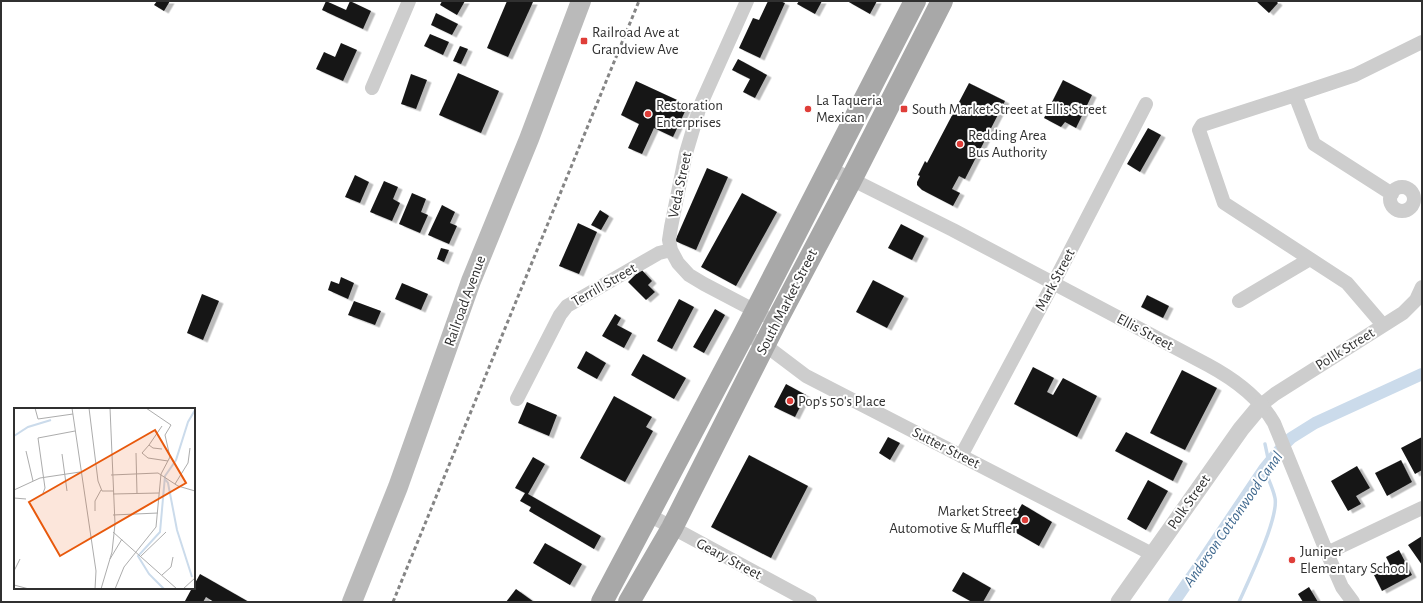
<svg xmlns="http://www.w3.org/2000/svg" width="1423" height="603" viewBox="0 0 1423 603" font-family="'Alegreya Sans',sans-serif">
<defs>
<filter id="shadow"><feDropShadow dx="4.5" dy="2.5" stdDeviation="0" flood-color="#0004"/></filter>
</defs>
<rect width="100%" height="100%" fill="#fff"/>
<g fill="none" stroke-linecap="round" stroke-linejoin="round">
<path stroke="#cbdbeb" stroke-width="3.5" d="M1265 444 1269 463
M1239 602C1248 582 1279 518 1275 498 1273 488 1268 478 1264 469"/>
<path stroke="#cbdbeb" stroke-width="12" d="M1174 602 1199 566 1264 469 1282 447 1291 438 1315 423 1422 374"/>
</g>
<path fill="#171717" filter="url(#shadow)" d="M157 1H170L164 11 154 5Z
M326 1 346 10 350 1 371 11 363 29 322 10Z
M442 1H465L457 15 440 5Z
M507 1 533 2 508 57 487 48Z
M768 1H780L785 3 760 58 739 48 753 18 759 20Z
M799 1H822L815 14 797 4Z
M847 1H877L870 14Z
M1256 1H1276L1278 3 1269 13Z
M436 13 458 24 452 35 431 25Z
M430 34 449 42 443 55 424 46Z
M341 43 357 50 343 81 316 69 324 52 335 57Z
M460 46 468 49 461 64 453 61Z
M738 59 767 75 755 98 743 92 750 79 732 70Z
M458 73 499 91 481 133 439 115Z
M411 74 427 80 416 109 401 104Z
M1063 80 1092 95 1076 128 1065 122 1061 127 1044 118Z
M636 81 688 105 673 137 654 128 642 154 628 148 639 124 621 115Z
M969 83 1005 101 965 179 959 176 952 189 960 193 953 206 922 190 917 185V182L920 176 918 175 925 161 927 163Z
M1148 128 1161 135 1140 172 1127 164Z
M707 168 728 177 696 250 675 241Z
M355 175 369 182 360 203 345 197Z
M384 181 398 187 393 199 400 203 392 221 370 212Z
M412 193 426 199 421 212 428 215 420 233 399 224Z
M742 193 777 212 736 286 701 267Z
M442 205 455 212 450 223 457 226 449 244 428 235Z
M600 210 609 216 601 230 591 225Z
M578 223 597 232 579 274 559 266Z
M901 224 924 236 912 260 888 248Z
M441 248 449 250 444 262 437 259Z
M641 269 652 281 648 285 655 292 646 300 628 282Z
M341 277 354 283 348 299 328 290 331 281 339 284Z
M873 280 904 296 887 328 856 312Z
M402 283 428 294 421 310 395 299Z
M202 294 219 301 203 340 187 333Z
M1147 295 1169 306 1163 318 1141 307Z
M679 299 694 307 672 349 657 341Z
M354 301 381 311 375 325 348 315Z
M715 309 725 315 704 353 693 347Z
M615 314 621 318 617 325 632 333 624 348 602 336Z
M586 351 606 363 597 379 577 368Z
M643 354 686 378 674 399 631 375Z
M1033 367 1054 378 1047 392 1053 395 1063 378 1097 396 1077 437 1014 404Z
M1182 370 1217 388 1185 450 1150 433Z
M786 384 806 395 795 417 774 407Z
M614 396 652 417 646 427 653 431 625 482 580 458Z
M527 402 557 415 549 436 518 423Z
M1126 432 1183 461 1173 481 1115 451Z
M888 437 900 443 890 460 879 453Z
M1422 437V470L1415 474 1401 448Z
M749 455 808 486 771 558 711 527Z
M533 457 545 464 528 494 601 536 594 549 529 511 531 507 520 501 525 493 515 488Z
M1401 460 1412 482 1387 496 1375 473Z
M1357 466 1370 488 1356 496 1361 504 1348 511 1331 481Z
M1148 480 1168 491 1146 530 1127 519Z
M1022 504 1052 522 1039 546 1008 528Z
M1422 536V565L1408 545Z
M545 543 582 564 570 585 533 563Z
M1399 550 1412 575 1382 591 1373 573 1390 565 1386 557Z
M963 572 991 588 983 602H972L952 591Z
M200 574 249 602H214L206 597 203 602 185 601 192 588H194V585Z
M1309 587 1318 602H1303L1298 594Z
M516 589 534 602H506Z"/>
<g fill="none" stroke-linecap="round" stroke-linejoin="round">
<path stroke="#cdcdcd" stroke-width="14" d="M747 1 700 106 686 153 671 227 669 240 671 250 678 263 689 275 704 284 763 315
M372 88 409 1
M1295 95 1355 75 1422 42
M829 168 953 230 1208 365C1234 379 1259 397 1274 423L1327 553 1342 587 1353 602
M1390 199a12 12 0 1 1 24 0a12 12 0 1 1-24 0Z
M1239 301 1310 259
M1383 325 1347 283 1224 203 1199 130 1202 125 1295 95 1314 144 1392 194
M757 341 765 345 806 376 1152 554
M517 399 560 315 567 306 659 253 671 250
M1261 405 1275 394 1403 313 1416 300 1422 287
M961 456 1053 284 1146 104
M649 515 810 602
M1327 553 1422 508"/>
<path stroke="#cdcdcd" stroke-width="17" d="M1119 602 1241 429 1261 405"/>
<path stroke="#bababa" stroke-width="20" d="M352 602 398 487 471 281 529 139 581 1"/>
<path stroke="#a8a8a8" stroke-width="22" d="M602 602 744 334 915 1
M629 602 672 528 776 322 851 180 942 1"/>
<path stroke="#858585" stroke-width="3" stroke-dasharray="4 3" stroke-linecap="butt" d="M393 602 639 1"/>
</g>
<g fill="#df3e39" stroke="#fff" stroke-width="1.5">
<rect x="580" y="37" width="8" height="8" rx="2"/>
<circle cx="808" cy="109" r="4"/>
<rect x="900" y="105" width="8" height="8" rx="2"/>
<circle cx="648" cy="114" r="4"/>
<circle cx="960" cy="144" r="4"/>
<circle cx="790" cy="401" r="4"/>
<circle cx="1025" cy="520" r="4"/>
<circle cx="1292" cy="560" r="4"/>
</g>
<g text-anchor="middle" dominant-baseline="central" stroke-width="4" stroke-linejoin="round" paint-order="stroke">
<g font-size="15" fill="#303030" stroke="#fff" text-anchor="start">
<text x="592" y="32">Railroad Ave at<tspan x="592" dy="17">Grandview Ave</tspan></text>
<text x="816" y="100">La Taqueria<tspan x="816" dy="17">Mexican</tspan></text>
<text x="656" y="105">Restoration<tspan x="656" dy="17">Enterprises</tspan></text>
<text x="912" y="109">South Market Street at Ellis Street</text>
<text x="968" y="135">Redding Area<tspan x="968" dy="17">Bus Authority</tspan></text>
<text x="798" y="401">Pop's 50's Place</text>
<text x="1017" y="511" text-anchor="end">Market Street<tspan x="1017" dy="17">Automotive &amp; Muffler</tspan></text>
<text x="1300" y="551">Juniper<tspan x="1300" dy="17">Elementary School</tspan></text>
</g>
<g font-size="15" fill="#303030" stroke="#fff">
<text transform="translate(680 185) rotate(-78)">Veda Street</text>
<text transform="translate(1055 280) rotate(-62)">Mark Street</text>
<text transform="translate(604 285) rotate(-30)">Terrill Street</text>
<text transform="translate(465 301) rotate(-70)">Railroad Avenue</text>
<text transform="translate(787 302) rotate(-63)">South Market Street</text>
<text transform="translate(1145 332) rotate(28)">Ellis Street</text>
<text transform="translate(1345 349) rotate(-32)">Pollk Street</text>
<text transform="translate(946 448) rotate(27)">Sutter Street</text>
<text transform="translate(1189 502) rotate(-55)">Polk Street</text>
<text transform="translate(729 559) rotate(28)">Geary Street</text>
</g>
<g font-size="16" font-style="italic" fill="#40698f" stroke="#fff">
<text transform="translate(1233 519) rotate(-55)">Anderson Cottonwood Canal</text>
</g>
</g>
<g transform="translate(14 408)">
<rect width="181" height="181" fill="#fff"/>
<path fill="none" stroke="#cbdbeb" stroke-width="2" d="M0 28 14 19 37 12M151 71 154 75 163 122 178 169M150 181 135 166 124 148 146 124 151 68 162 52 174 14 181 2"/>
<path fill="none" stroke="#acacac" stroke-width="1" d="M21 0 24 11 59 6M58 0 82 163 81 181M75 0 84 73 88 83H100M135 37 148 18M148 41 139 40 135 37 128 45 134 50 154 53M12 43 19 73M122 45 123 86M48 46 53 83M97 67 144 65 164 78 181 83M161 76 174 55 176 40M0 82 26 70 66 64M29 85 31 80 24 30 61 23M99 86 145 85M0 90 12 91M81 103V93L87 82M99 107 144 105M99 124 163 181M127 148 152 124M96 151 108 131M0 163 6 151M148 167 157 159 159 149M0 177 15 181M87 181 98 144 101 116 96 0M101 181 110 159 142 119 147 66 156 49 151 27 157 17 132 0M169 181 181 170"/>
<path fill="#e8590c" fill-opacity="0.15" stroke="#e8590c" stroke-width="2" d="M141 22 172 75 46 148 15 94Z"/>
<rect width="181" height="181" fill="none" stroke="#303030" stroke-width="2"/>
</g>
<rect width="1423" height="603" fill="none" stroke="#303030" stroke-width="4"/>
</svg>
